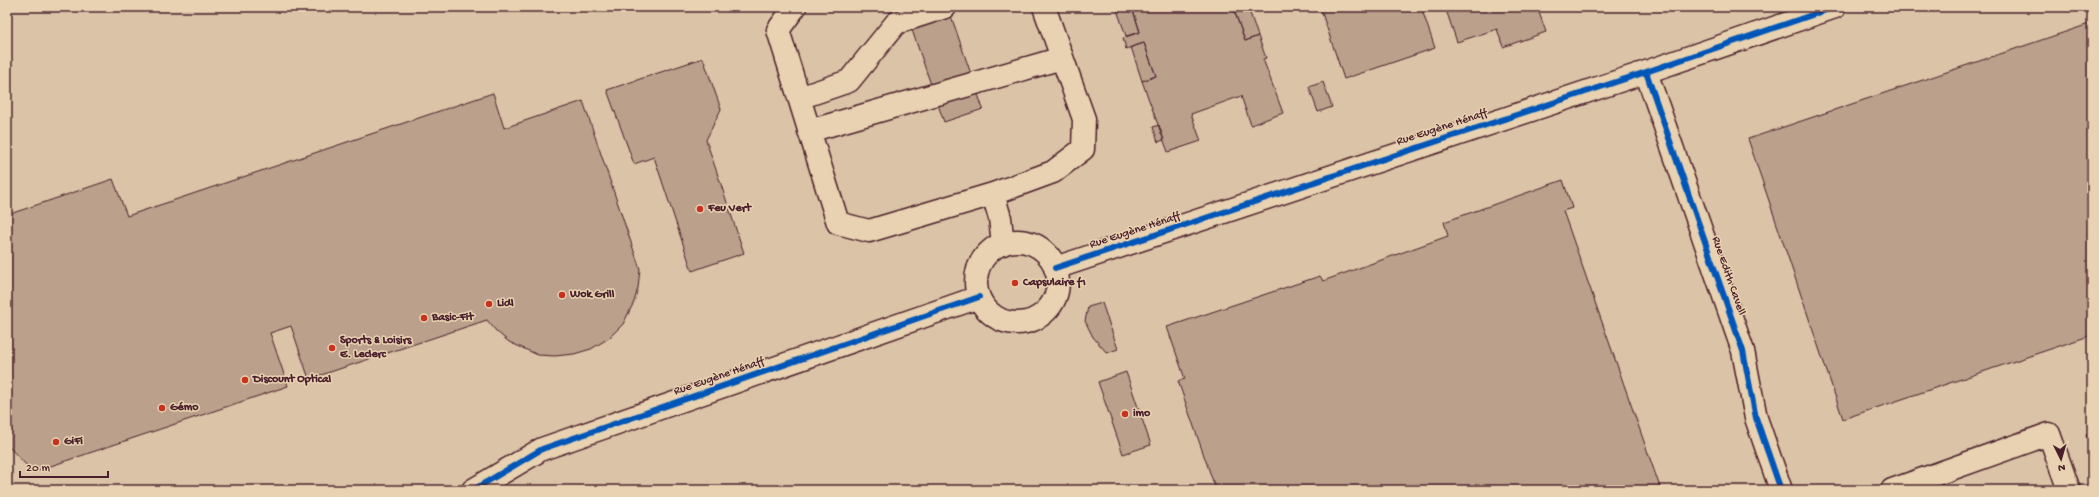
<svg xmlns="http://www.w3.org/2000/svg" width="2099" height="497" viewBox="0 0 2099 497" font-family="'Gochi Hand',sans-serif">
<rect width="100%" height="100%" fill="#e8d2b1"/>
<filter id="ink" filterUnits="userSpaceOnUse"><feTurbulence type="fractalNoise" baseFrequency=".025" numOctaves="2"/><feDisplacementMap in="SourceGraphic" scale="8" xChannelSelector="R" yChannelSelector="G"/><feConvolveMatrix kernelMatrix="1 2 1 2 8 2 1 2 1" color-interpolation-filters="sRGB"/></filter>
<g filter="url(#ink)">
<path fill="#dac3a6" d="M7 7H2092V490H7Z"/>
<path fill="#bba08c" stroke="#4a1f2b" d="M904 7H948L983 109 944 122Z
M1116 7H1132L1140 32 1126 36Z
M1132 7H1233L1245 41 1258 36 1266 58 1263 59 1283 113 1251 125 1241 96 1191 114 1201 141 1168 152 1142 81 1156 76 1144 43 1126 49 1123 38 1140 32Z
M1233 7H1248L1258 36 1245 41Z
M1320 7H1421L1435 48 1344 79Z
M1445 7H1537L1546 32 1503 47 1497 29 1457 42Z
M2092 23V335L1843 419 1748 139Z
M1144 43 1156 76 1142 81 1131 47Z
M703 58 721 109 706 140 744 253 692 271 654 157 634 164 607 90Z
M1323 82 1332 107 1318 112 1309 87Z
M493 93 504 128 583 101 640 269 638 288 634 302 623 324 609 338 591 349 574 354 555 356 538 355 509 342 496 331 487 320 309 379 291 326 270 333 288 386 33 472 7 445V215L113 179 127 216Z
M1159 125 1164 140 1158 142 1153 127Z
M1563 180 1572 208 1563 211 1661 490H1216L1178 381 1185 379 1167 327 1320 276 1323 281 1448 236 1444 222Z
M1102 303 1118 349 1107 353 1093 337 1085 321 1088 307Z
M1126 372 1151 445 1123 454 1098 382Z
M2092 433V451L2086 435Z"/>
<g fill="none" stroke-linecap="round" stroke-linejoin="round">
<defs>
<path id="minor" d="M795 7 778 30 838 223 869 231 993 194 1053 172 1083 149 1084 119 1044 7
M1646 72 1743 351 1756 418 1781 490
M799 98 849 81 896 23 945 7
M809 131 1062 58
M993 194 1000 218 1003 244
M976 282a41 41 0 1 1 82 0a41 41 0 1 1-82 0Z
M1055 268 1646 72 1835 7
M473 490 542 449 979 297
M1892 490 2049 434 2069 490"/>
</defs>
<use href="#minor" stroke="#4a1f2b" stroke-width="25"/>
<use href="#minor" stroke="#e8d2b1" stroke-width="22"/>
<defs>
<path id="cycleway" d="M1646 72 1743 351 1756 418 1781 490
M1055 268 1646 72 1835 7
M473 490 542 449 979 297"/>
</defs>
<use href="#cycleway" stroke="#e8d2b1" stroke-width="8"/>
<use href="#cycleway" stroke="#0057b8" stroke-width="6"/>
</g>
</g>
<g fill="#c8321e" stroke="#e8d2b1" stroke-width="1.5">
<circle cx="700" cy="209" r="4"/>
<circle cx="1015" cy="283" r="4"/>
<circle cx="562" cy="295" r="4"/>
<circle cx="489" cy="304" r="4"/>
<circle cx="424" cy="318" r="4"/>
<circle cx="332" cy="348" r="4"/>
<circle cx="245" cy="380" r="4"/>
<circle cx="162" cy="408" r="4"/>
<circle cx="1125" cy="414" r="4"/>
<circle cx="56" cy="442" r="4"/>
</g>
<g text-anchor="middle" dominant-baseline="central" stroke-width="3" stroke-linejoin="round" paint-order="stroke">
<g font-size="12" fill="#4a1f2b" stroke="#e8d2b1">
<text transform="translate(1442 128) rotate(-18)">Rue Eugène Hénaff</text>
<text transform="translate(1135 231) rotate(-18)">Rue Eugène Hénaff</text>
<text transform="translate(1728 276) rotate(71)">Rue Edith Cavell</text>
<text transform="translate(719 377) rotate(-19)">Rue Eugène Hénaff</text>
</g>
<g font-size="12" font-weight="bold" fill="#4a1f2b" stroke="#e8d2b1" text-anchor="start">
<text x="708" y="209">Feu Vert</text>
<text x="1023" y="283">Capsulaire f1</text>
<text x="570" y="295">Wok Grill</text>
<text x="497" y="304">Lidl</text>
<text x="432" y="318">Basic-Fit</text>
<text x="340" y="341">Sports &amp; Loisirs<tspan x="340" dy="14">E. Leclerc</tspan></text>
<text x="253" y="380">Discount Optical</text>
<text x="170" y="408">Gémo</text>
<text x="1133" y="414">imo</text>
<text x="64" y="442">GiFi</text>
</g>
</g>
<rect width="2099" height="497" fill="none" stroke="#e8d2b1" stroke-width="24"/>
<rect x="12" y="12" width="2075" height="473" fill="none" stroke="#4a1f2b" stroke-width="1.5" filter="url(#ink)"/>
<g transform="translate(2061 459) rotate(175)" stroke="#e8d2b1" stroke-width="3" paint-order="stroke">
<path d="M0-3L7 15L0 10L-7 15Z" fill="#4a1f2b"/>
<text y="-6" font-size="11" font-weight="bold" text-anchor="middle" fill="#4a1f2b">N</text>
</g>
<path d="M20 471v6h88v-6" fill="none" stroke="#4a1f2b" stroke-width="2"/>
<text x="26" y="471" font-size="12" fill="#4a1f2b" stroke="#e8d2b1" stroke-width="3" paint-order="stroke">20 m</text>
</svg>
